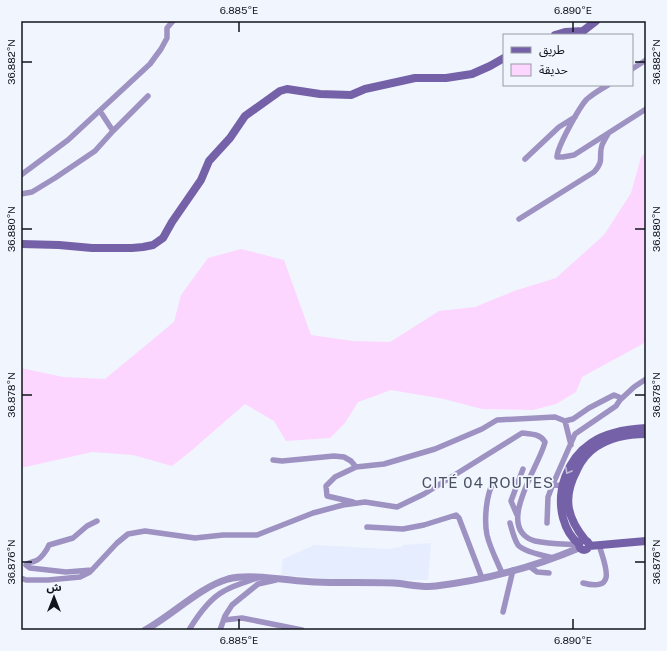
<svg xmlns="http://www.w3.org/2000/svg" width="667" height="651" viewBox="0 0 667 651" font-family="'Public Sans','Noto Sans Arabic',sans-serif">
<rect width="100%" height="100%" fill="#f1f5fe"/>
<path fill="#e5edff" d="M431 543 428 580H351L281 575 283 559 314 545 387 549 401 547 403 545Z"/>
<path fill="#fcd6fe" d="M646 152V342L582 377 576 392 556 404 533 410 482 409 444 399 391 390 358 402 345 423 330 438 286 441 274 421 245 404 191 451 172 466 133 455 92 452 21 468V368L63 377 105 379 174 322 181 295 208 258 241 249 284 260 311 335 353 341 390 342 439 311 475 307 514 291 556 278 604 235 631 193 641 157Z"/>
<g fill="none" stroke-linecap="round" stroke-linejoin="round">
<path stroke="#9e92c3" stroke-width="5.5" d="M632 69 646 60
M608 85C601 89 593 94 587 99 580 106 557 147 557 157H563L574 155 646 109
M100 111 113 131
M525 159 559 127 575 117
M21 175 68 140 150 64 161 49 167 38V28L173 21
M21 194 32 192 55 178 95 151 113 131 148 96
M519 219 594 172C605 160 598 157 602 145 604 141 606 137 608 134
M620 400 634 387 646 379
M565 421 571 445
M273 460 282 461 334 456 344 457 351 461 356 467
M494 481C486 494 484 520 487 535 490 548 497 561 502 573
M353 502 327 496 326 486 335 477 356 467 384 464 435 449 482 429 497 420 555 417 565 421 573 419 589 408 614 395 619 397 620 400 616 406 575 434 553 484 561 486
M517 515 511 501 523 469
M510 523C512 530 514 539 518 545 524 552 545 556 554 558
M547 523 548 497 553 484
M367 527 403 529 424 525 456 515 459 518 482 578
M529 566 537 572 549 573
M92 570 66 572 30 568 26 565C30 561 31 563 35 561 41 559 47 550 49 545L73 538 87 526 97 521
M21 578 26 580H48L80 577 90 572 117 543 128 534 145 531 195 538 223 535H257L313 513 343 505 365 502 397 507 424 494 522 433C532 434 540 434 545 442 540 465 493 529 535 541 549 544 565 544 579 545
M583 583C618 592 605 565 599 545
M503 612 513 570
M224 620 242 618 302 630
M189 630C198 615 209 599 224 591 234 585 246 582 257 578
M220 630 225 616 232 605 258 584 276 580"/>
<path stroke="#9e92c3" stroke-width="7" d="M145 630C171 616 200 587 228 579 251 573 290 581 315 582 341 583 368 582 394 583 408 584 422 588 436 586 485 580 534 567 579 548"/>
<path stroke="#7561a8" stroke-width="8" d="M555 35 565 32 583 31 596 21
M21 244 59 245 92 248H132L143 247 153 245 163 238 172 222 201 180 209 161 230 138 245 116 280 91 287 89 320 94 351 95 365 89 415 78H446L472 74 490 66 504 58
M579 545a5 5 0 1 1 10 0a5 5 0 1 1-10 0Z
M586 541C567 518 562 498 577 470 581 461 587 453 596 447 611 437 629 434 646 434
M579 544C570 537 566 529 563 518 556 491 567 459 591 443 607 432 627 429 646 428
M589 546 646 541"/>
</g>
<defs><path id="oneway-chevron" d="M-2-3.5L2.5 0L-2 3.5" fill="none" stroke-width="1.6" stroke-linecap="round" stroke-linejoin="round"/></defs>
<use stroke="#bfbadc" href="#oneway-chevron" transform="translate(568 471) rotate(119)"/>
<path fill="none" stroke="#10141b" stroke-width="1.5" d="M239 22V32M573 22V32M22 62H32M635 62H645M22 229H32M635 229H645M22 395H32M635 395H645M22 562H32M635 562H645M239 619V629M573 619V629"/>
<g text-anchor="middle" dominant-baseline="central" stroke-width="3.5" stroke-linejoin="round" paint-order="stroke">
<g font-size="15" letter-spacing="1" fill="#495163" stroke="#f1f5fe">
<text x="488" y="482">CITÉ 04 ROUTES</text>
</g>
</g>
<rect width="667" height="651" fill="none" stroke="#f1f5fe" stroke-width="44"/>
<rect x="503" y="34" width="130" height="52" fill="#f1f5fe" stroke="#979ba3"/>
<rect x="511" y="47" width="20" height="6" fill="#7561a8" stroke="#979ba3"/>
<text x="539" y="54" font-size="12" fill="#10141b">طريق</text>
<rect x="511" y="64" width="20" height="12" fill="#fcd6fe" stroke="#979ba3"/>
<text x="539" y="74" font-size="12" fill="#10141b">حديقة</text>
<g transform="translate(54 597)" stroke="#f1f5fe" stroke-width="3" paint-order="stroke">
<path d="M0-3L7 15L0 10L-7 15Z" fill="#10141b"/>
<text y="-6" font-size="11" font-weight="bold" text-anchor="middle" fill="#10141b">ش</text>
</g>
<rect x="22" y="22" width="623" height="607" fill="none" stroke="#10141b" stroke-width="1.5"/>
<g font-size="10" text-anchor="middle" fill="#10141b">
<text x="239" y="14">6.885°E</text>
<text x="573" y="14">6.890°E</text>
<text transform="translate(11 62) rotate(-90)" y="4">36.882°N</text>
<text transform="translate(656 62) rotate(-90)" y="4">36.882°N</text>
<text transform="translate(11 229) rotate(-90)" y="4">36.880°N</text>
<text transform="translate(656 229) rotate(-90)" y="4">36.880°N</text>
<text transform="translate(11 395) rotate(-90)" y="4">36.878°N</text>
<text transform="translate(656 395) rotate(-90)" y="4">36.878°N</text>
<text transform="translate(11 562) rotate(-90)" y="4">36.876°N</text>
<text transform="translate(656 562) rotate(-90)" y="4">36.876°N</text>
<text x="239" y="644">6.885°E</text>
<text x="573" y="644">6.890°E</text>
</g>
</svg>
